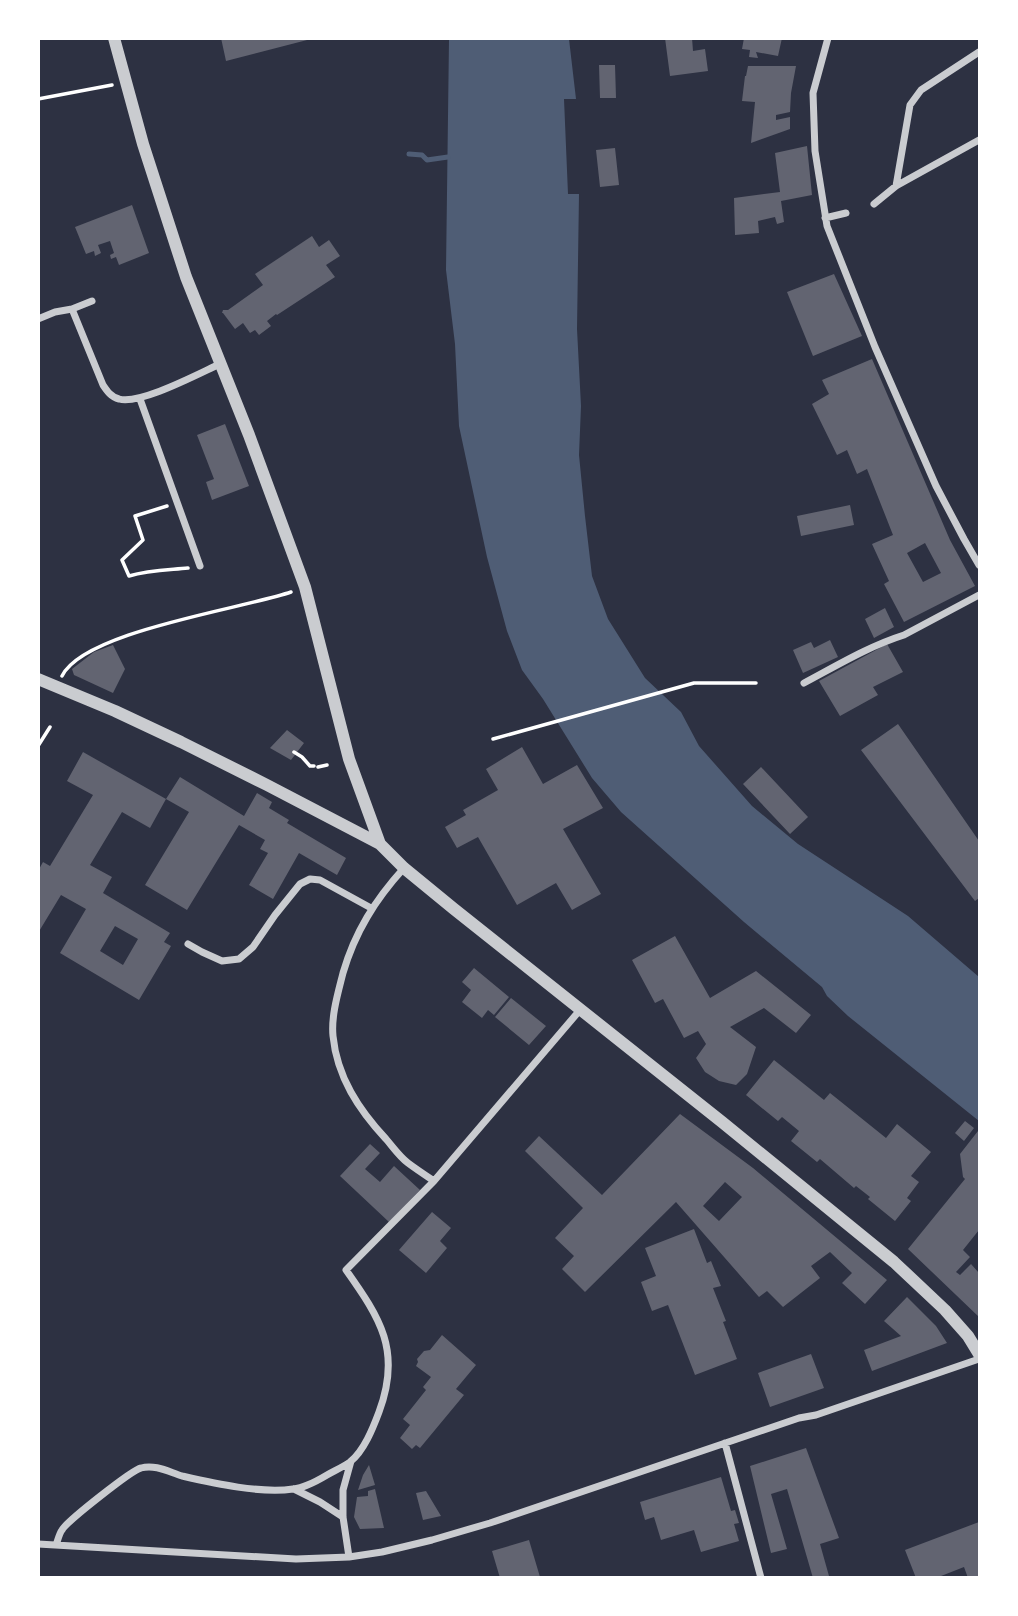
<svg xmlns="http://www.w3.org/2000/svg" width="1018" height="1616" viewBox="0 0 1018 1616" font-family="Roboto,sans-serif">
<rect width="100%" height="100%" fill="#2d3142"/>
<path fill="#4f5d75" d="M449 39H569L576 99H564L568 194H579L577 329 581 406 579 455 585 516 592 576 608 619 645 678 681 712 699 746 752 806 798 844 908 916 979 977V1121L848 1016 827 996 822 987 744 922 621 812 592 778 543 699 522 670 507 631 487 557 459 426 455 344 446 270Z"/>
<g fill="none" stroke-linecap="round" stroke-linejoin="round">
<path stroke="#4f5d75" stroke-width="5" d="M409 154 422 155 427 160 448 157"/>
</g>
<path fill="#626471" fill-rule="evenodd" d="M221 38H311V39L226 61Z
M665 38H692L693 51 705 49 708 71 670 76Z
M744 38H782L778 56 756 52 758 58 749 57 750 50 742 49Z
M599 65H615L616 98H600Z
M748 66H796L791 93 790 112 776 115V120L790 117V129L751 143 755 102 742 101 745 76H746Z
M807 146 812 195 781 201 784 222 777 224 775 217 758 221 759 233 735 235 734 198 780 192 775 153Z
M615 148 619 185 600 187 596 150Z
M132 205 149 253 119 265 116 257 111 259 110 255 114 253 110 241 98 245 101 253 95 256 94 251 86 254 75 227Z
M312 236 319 247 329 240 340 256 326 265 335 277 277 315 276 314 267 321 271 326 259 335 255 330 250 333 243 323 235 329 223 313H222L223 310H228L263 285 255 274Z
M834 274 862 336 813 356 787 292Z
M872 359 950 540 975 586 904 622 884 584 889 581 872 544 893 535 867 469 857 474 847 450 837 455 812 404 829 394 822 380ZM925 543 941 573 923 582 907 553Z
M225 424 249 486 212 500 206 482 214 479 197 435Z
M850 505 854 525 801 536 797 516Z
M885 608 894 627 874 638 865 619Z
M830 640 838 657 803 673 793 650 811 642 814 648Z
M887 644 903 672 873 687 878 695 840 716 819 681Z
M113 645 125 669 113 693 74 675 72 669 94 652Z
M898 724 979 841V898L975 901 861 750Z
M287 730 304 743 291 760 270 748Z
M522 747 543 784 577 765 603 808 563 829 601 894 572 910 556 883 517 905 478 837 457 848 445 827 466 815 463 810 498 790 486 769Z
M83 752 166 799 150 828 122 812 90 865 112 877 103 893 170 933 164 942 171 946 139 1000 60 953 86 909 61 895 38 933V871L43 862 50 866 93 795 67 781ZM115 926 138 939 123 965 100 951Z
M761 767 808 817 790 834 743 784Z
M180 777 244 816 257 793 272 802 269 808 289 820 287 823 346 858 337 875 299 853 273 899 249 885 268 853 260 849 265 840 239 825 187 910 145 885 189 812 166 799Z
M675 936 710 998 756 971 811 1015 796 1033 764 1008 730 1027 756 1047 747 1074 736 1085 719 1081 705 1072 696 1058 706 1044 698 1031 684 1038 663 999 655 1003 632 960Z
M474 968 509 997 494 1015 488 1010 482 1018 462 1002 471 990 462 982Z
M511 998 546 1026 529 1045 495 1017Z
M774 1060 824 1100 830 1093 886 1138 897 1124 931 1152 911 1176 919 1182 907 1198 911 1201 895 1221 868 1199 870 1197 856 1186 854 1188 820 1159 817 1162 791 1141 799 1131 782 1117 778 1121 746 1095Z
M680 1114 753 1168 887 1280 865 1304 842 1283 852 1273 830 1252 811 1266 820 1278 783 1307 767 1291 759 1297 676 1202 585 1292 562 1269 574 1256 555 1238 583 1208 525 1151 539 1136 602 1195ZM725 1182 742 1197 719 1221 703 1206Z
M965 1121 974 1128 964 1141 955 1133Z
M978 1131 979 1132V1230L963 1250 970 1257 956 1272 960 1275 971 1264 979 1273V1317L908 1249 965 1179 963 1177 960 1154Z
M370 1144 380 1153 365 1169 380 1182 394 1166 420 1190 389 1222 340 1176Z
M432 1212 451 1228 440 1241 447 1248 426 1273 399 1250Z
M694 1229 707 1263 711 1261 721 1286 713 1288 726 1321 723 1322 737 1359 695 1375 668 1305 652 1311 641 1282 656 1276 645 1248Z
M907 1297 936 1326 947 1343 872 1371 864 1350 901 1336 884 1321Z
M442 1335 476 1365 456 1389 464 1395 420 1448 416 1445 412 1449 400 1438 410 1425 403 1419 426 1390 423 1387 431 1377 416 1366 418 1362 417 1359 424 1351 430 1350Z
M811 1354 824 1388 770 1407 758 1373Z
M806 1448 839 1538 820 1544 829 1576 824 1578H813L787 1489 771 1494 787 1549 771 1553 750 1466Z
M369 1465 375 1485 358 1490 363 1475Z
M721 1477 731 1511 735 1510 739 1523 734 1524 739 1541 701 1552 694 1530 661 1540 654 1517 645 1520 640 1502Z
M375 1489 384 1528 360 1529 354 1517 357 1497 368 1496V1491Z
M426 1491 441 1516 423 1520 416 1493Z
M979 1522V1578H968L964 1567 936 1578H916L905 1550Z
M529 1540 540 1577 500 1578 492 1551Z"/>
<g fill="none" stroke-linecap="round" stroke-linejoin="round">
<path stroke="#fff" stroke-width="3.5" d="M38 99 112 85
M167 506 135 516 143 540 122 560 129 576C149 570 168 570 188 568
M62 676C84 631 242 609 291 592
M493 739 694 683H756
M38 746 50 727
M294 752 302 757 310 766H314
M318 767 327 765"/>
<path stroke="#caccd0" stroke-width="7" d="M828 38 813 93 815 151 827 226 875 347 936 486 964 539 979 565
M896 186 910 105 921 90 979 52
M874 204 896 186 979 140
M825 218 846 213
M72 309 92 301
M38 319 55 312 72 309 103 385C107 391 111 397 119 399 140 405 198 374 220 364
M140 399 200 566
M804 683C836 666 869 646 904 635L979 595
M404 868C375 900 355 932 343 973 338 993 331 1016 333 1036 337 1077 359 1110 386 1139 393 1147 399 1156 408 1163 416 1169 425 1175 434 1181
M188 944 202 952 222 961 239 959 253 947 275 915 300 884 310 879 320 880 371 908
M725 1443 761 1578
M294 1489 320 1502 343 1517
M38 1544 296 1559 349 1557 382 1552 432 1540 490 1523 799 1418 816 1415 979 1359
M56 1545C58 1540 59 1534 62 1530 67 1521 132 1470 141 1468 155 1464 169 1472 182 1476 213 1483 261 1494 293 1489 304 1488 317 1481 327 1475 334 1471 343 1467 350 1462 364 1451 373 1428 379 1412 402 1351 380 1318 346 1270L434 1181 580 1010
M349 1557 343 1517V1490L351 1461"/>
<path stroke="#caccd0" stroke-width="12" d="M114 38 143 144 186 277 249 435 305 587 349 759 380 844
M38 679 115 711 181 742 267 785 380 844 404 868 454 909 722 1122 894 1262 945 1310 968 1336 979 1354"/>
</g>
<rect width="1018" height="1616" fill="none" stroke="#ffffff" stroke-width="80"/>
</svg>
